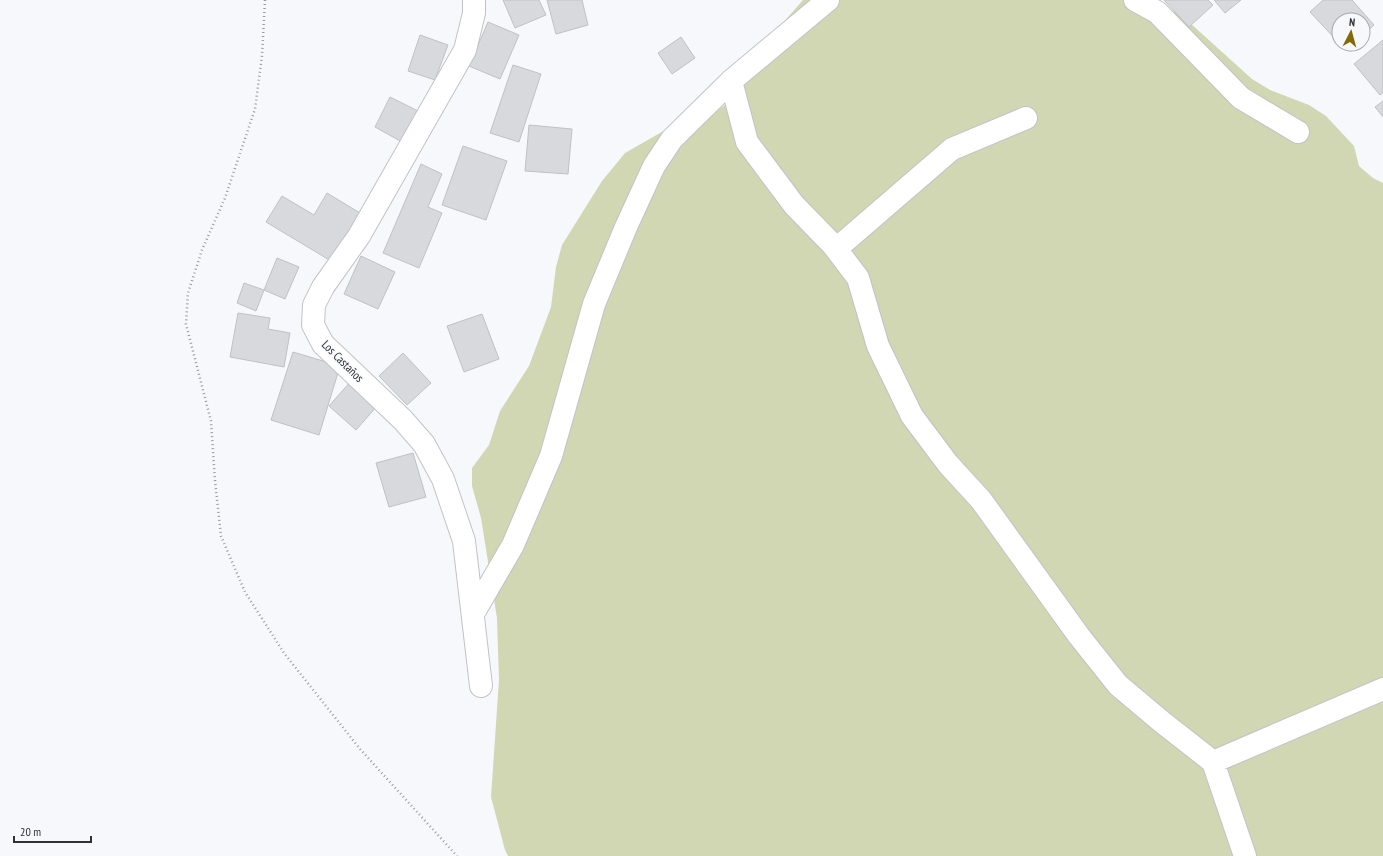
<svg xmlns="http://www.w3.org/2000/svg" width="1383" height="856" viewBox="0 0 1383 856" font-family="'PT Sans Narrow',sans-serif">
<rect width="100%" height="100%" fill="#f7f8fc"/>
<path fill="#d0d7b2" d="M803 0H1154L1162 7 1180 14 1252 79 1270 90 1309 105 1326 116 1354 146 1359 166 1373 178 1383 183V856H508L505 850 491 797 499 680 497 618 481 518 472 486V468L489 445 500 411 529 366 551 307 556 267 562 245 602 181 625 153 674 125 712 114 728 103 767 41Z"/>
<path fill="#d8d9dd" stroke="#c0c1c5" d="M503 0H539L546 15 515 28Z
M547 0H582L588 25 556 34Z
M1164 0H1208L1213 5 1189 27Z
M1214 0H1241L1225 13Z
M1323 0H1352L1374 25 1363 35V20H1339V43L1310 12Z
M488 22 519 35 500 79 469 66Z
M420 35 448 45 435 80 408 71Z
M681 37 695 58 672 74 658 53Z
M1383 40V93L1380 95 1354 64Z
M1339 44H1353L1346 51Z
M513 65 541 74 519 142 490 133Z
M390 97 418 111 402 142 375 127Z
M1383 101V117L1375 107Z
M529 125 572 129 568 174 525 171Z
M463 146 507 161 486 220 442 205Z
M421 164 442 174 428 207 442 213 419 268 383 253Z
M327 193 360 213 331 261 266 222 282 196 314 215Z
M361 256 395 272 378 309 344 294Z
M277 258 299 267 285 299 264 290Z
M244 283 264 290 256 311 237 303Z
M238 313 270 318 268 329 290 333 284 367 230 357Z
M482 314 499 359 464 372 447 326Z
M293 352 340 366 319 435 271 420Z
M403 353 431 383 407 405 379 376Z
M351 381 378 405 356 430 329 406Z
M413 453 426 497 389 507 376 463Z"/>
<g fill="none" stroke-linecap="round" stroke-linejoin="round">
<defs>
<path id="minor" d="M474 0V13L465 50 359 236 323 287 314 305 313 325 323 344 403 420 424 444 443 479 464 541 481 686
M1135 0 1157 12 1241 98 1298 132
M731 81 747 142 794 205 833 245 858 278 878 346 912 416 948 464 981 500 1079 636 1118 685 1162 722 1213 762 1245 856
M836 249 952 149 1026 118
M473 614 513 545 551 456 594 304 626 227 654 166 672 139 731 81 828 0
M1213 762 1383 689"/>
</defs>
<use href="#minor" stroke="#c2c3c7" stroke-width="24"/>
<path stroke="#9b9b9e" stroke-width="2.5" stroke-dasharray="1 3" stroke-linecap="butt" d="M265 0 262 56 255 109 225 198 202 250 188 293 186 324 211 421 215 481 221 536 245 592 284 653 360 749 457 856"/>
<use href="#minor" stroke="#fff" stroke-width="22"/>
</g>
<g text-anchor="middle" dominant-baseline="central" stroke-width="3" stroke-linejoin="round" paint-order="stroke">
<g font-size="12" fill="#313132" stroke="#f7f8fc">
<text transform="translate(343 361) rotate(45)">Los Castaños</text>
</g>
</g>
<g transform="translate(1351 32) rotate(6)"><circle r="19" fill="#f7f8fc" stroke="#a8a8ab"/>
<path d="M0-3L7 15L0 10L-7 15Z" fill="#856904"/>
<text y="-6" font-size="11" font-weight="bold" text-anchor="middle" fill="#313132">N</text>
</g>
<path d="M14 836v6h77v-6" fill="none" stroke="#313132" stroke-width="2"/>
<text x="20" y="836" font-size="12" fill="#313132" stroke="#f7f8fc" stroke-width="3" paint-order="stroke">20 m</text>
</svg>
